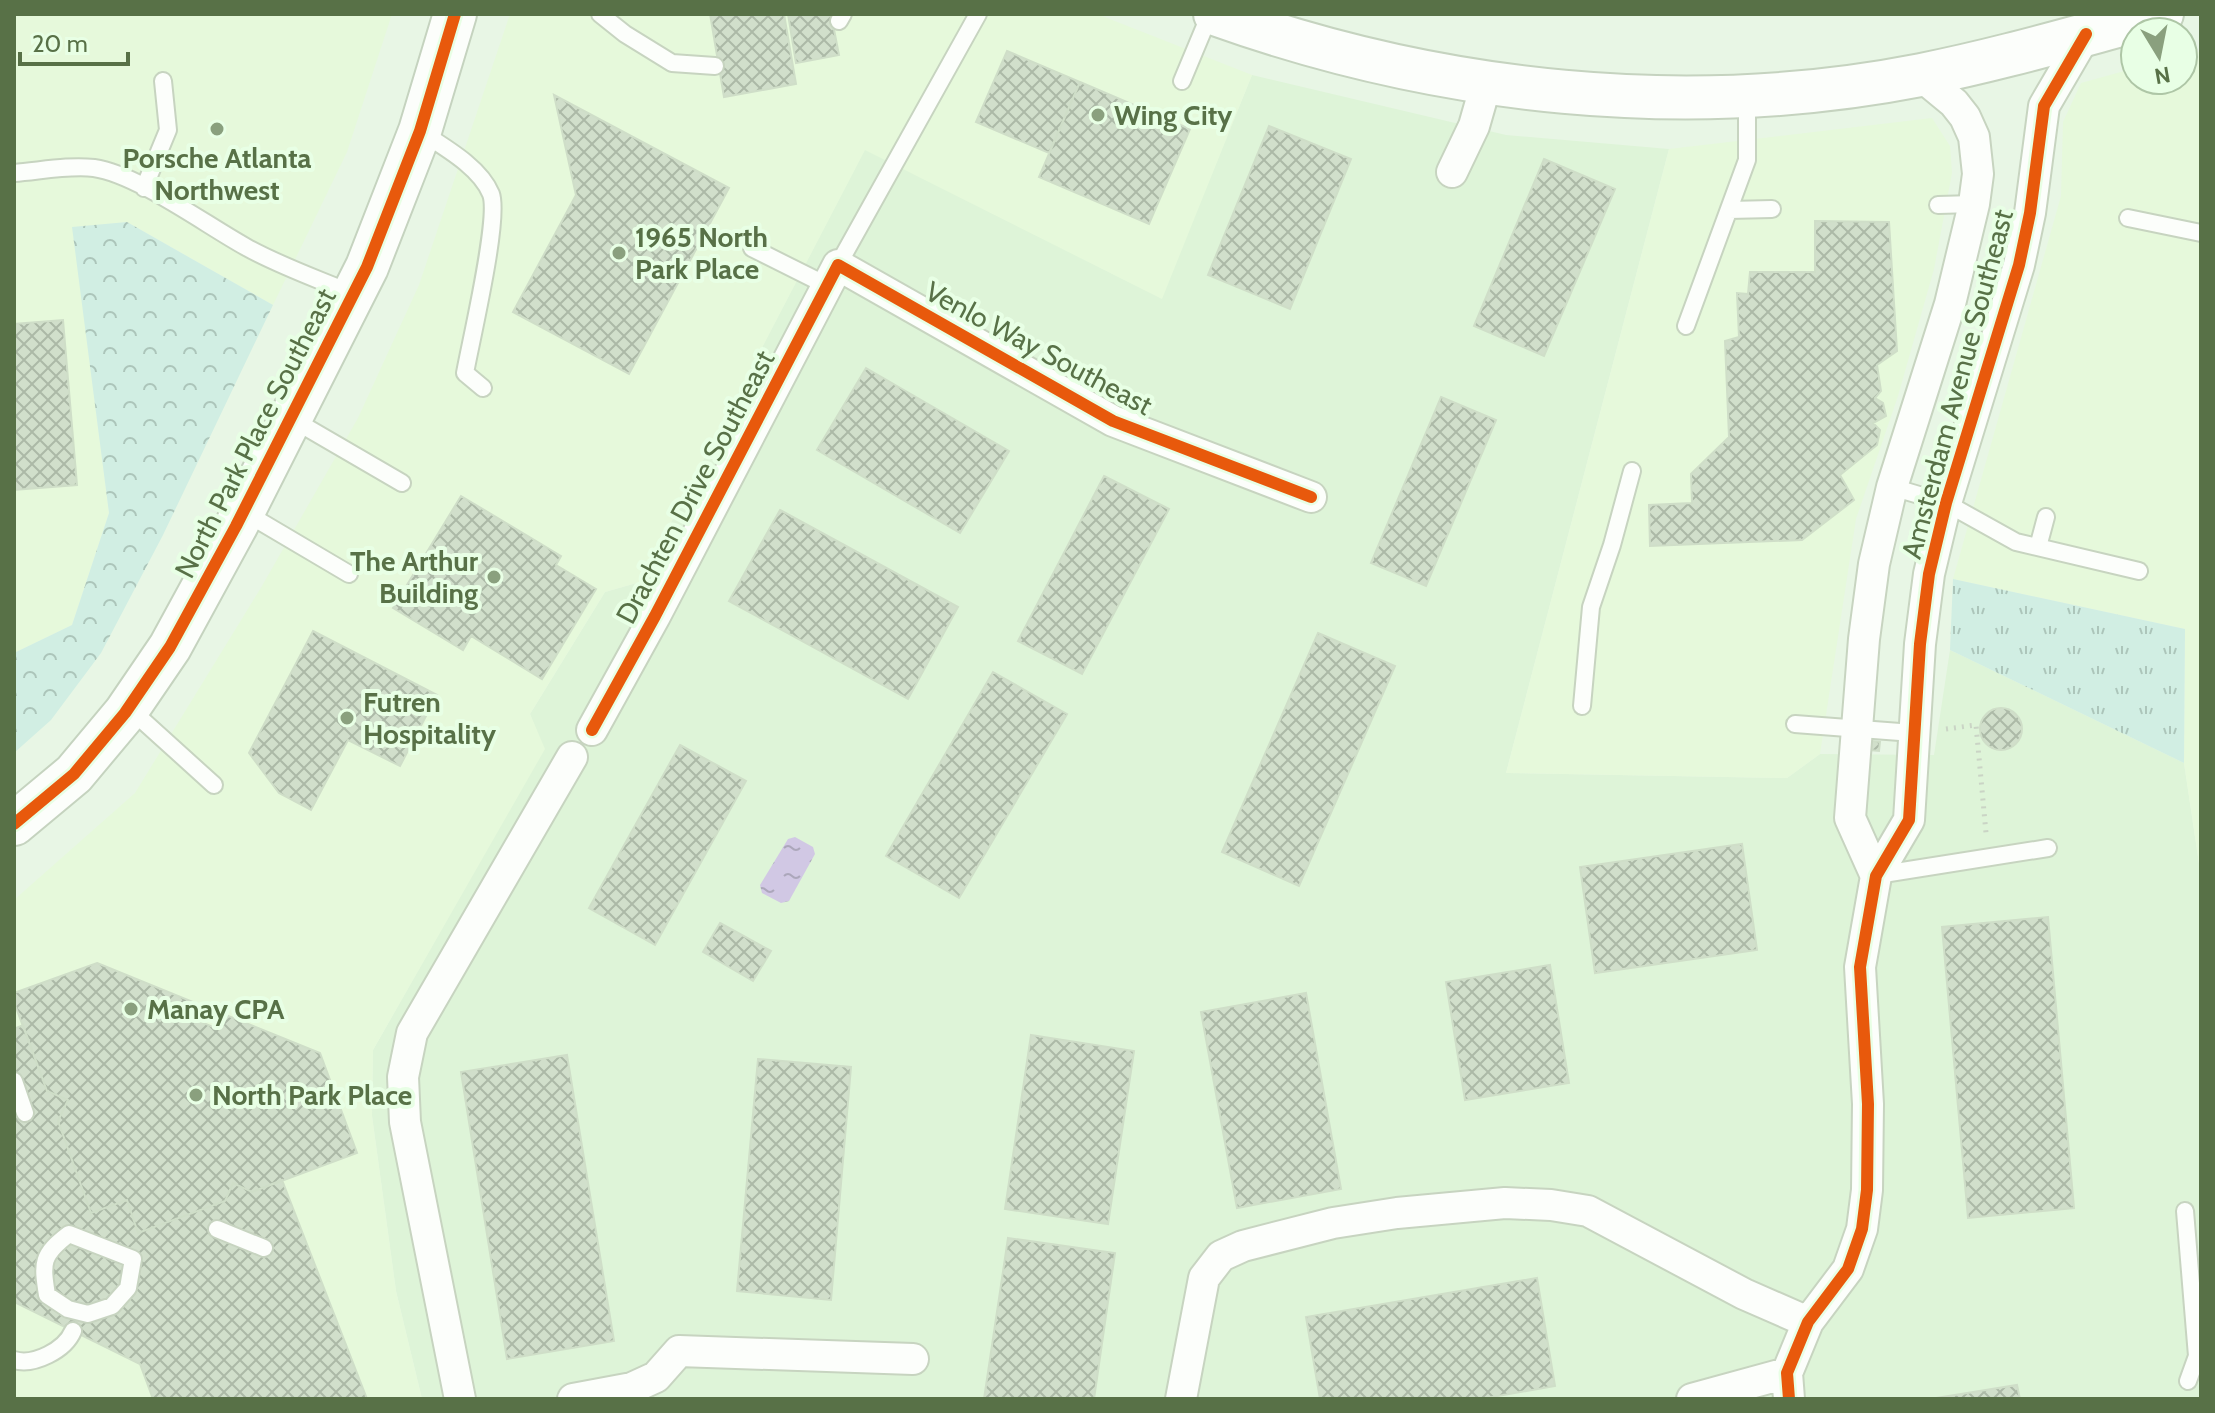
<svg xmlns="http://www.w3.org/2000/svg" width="2215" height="1413" viewBox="0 0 2215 1413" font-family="Cabin,sans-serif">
<defs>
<pattern id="grass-tufts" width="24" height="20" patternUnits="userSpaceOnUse" patternTransform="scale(2)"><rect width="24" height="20" fill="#d1eee3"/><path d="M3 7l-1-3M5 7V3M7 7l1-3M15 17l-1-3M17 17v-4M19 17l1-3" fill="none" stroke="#acc5ba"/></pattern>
<pattern id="forest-crowns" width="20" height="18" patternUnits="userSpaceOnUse" patternTransform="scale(2)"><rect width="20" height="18" fill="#d1eee3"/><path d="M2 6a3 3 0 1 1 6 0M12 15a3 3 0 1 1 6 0" fill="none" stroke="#acc5ba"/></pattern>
<pattern id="water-ripples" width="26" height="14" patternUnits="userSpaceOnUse" patternTransform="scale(2)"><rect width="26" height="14" fill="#d1c8e4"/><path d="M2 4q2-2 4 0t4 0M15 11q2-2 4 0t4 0" fill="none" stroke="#aca7bb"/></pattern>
<pattern id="building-cross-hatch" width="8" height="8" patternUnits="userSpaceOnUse" patternTransform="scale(2)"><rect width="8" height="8" fill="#d1dfcb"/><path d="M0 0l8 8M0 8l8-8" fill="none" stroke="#acb9a7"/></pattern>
</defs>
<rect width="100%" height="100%" fill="#e8f6e5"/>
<path fill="#def4d8" d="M1252 75 1506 135 1669 149 1506 773 1787 778 1820 754 1934 755 1950 650 2184 763 2201 877V1399H422L396 1291 372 1116 373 1050 544 749 530 714 605 592 640 582 865 149 1161 298Z"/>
<path fill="#e6f9db" d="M14 14H392L347 152 273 305 127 222 73 228 109 513 72 625 14 653Z
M510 14H1097L1252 75 1162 299 865 150 640 582 605 592 530 714 545 749 373 1050 372 1116 396 1291 422 1399H14V900L135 793 262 586 358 418 419 285Z
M2201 51V877L2184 763 2185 629 1953 579 2061 196 2063 122 2081 83 2135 68V80H2183V56Z
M1932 118 1950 146 1952 173 1934 269 1898 396 1856 519 1820 754 1787 778 1506 773 1669 149Z"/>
<path fill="url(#grass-tufts)" d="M1953 579 2185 629 2184 763 1950 650Z"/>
<path fill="url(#forest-crowns)" d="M127 222 273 305 163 535 101 653 51 720 14 753V653L72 625 109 513 72 227Z"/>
<path fill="url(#water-ripples)" d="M795 837 813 847 815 854 789 901 781 903 762 893 760 885 788 839Z"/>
<path fill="url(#building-cross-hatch)" stroke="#cfdec8" stroke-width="2" d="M710 14H784L796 84 724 97Z
M788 14H831L839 55 796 63Z
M1007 51 1080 82 1049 153 976 122Z
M1080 82 1190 129 1149 224 1039 177Z
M554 95 729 188 629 374 513 312 576 195Z
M1269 126 1351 159 1290 309 1208 275Z
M1544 159 1615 189 1544 356 1474 326Z
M1815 221 1889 222 1897 351 1877 365 1881 391 1875 398 1883 403 1886 416 1873 423 1880 430 1877 445 1840 475 1854 500 1802 540 1650 546 1649 505 1692 503 1691 474 1729 437 1725 341 1739 337 1737 293 1748 294 1750 272H1815Z
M63 320 77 485 14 490V324Z
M866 368 1009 451 960 533 817 450Z
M1441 397 1496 420 1426 586 1371 563Z
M1104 476 1169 509 1082 674 1018 641Z
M461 496 561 556 556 565 596 589 542 679 471 636 463 650 393 608Z
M780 510 958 607 908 699 729 601Z
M313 631 437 695 400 766 348 740 311 810 279 793 249 753Z
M1318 633 1395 666 1299 886 1222 852Z
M993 672 1067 714 959 898 886 856Z
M1980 729a21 21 0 1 1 42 0a21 21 0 1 1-42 0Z
M1871 741 1880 742 1879 751 1870 750Z
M680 745 746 781 655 945 589 908Z
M1742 844 1757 950 1595 973 1580 867Z
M2048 917 2074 1208 1968 1218 1942 927Z
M720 923 771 951 753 981 703 952Z
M97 963 193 1002 187 1016 220 1030 226 1015 320 1053 357 1153 252 1192 233 1183 225 1201 138 1233 127 1200 91 1213 58 1121 68 1100 47 1091 14 1002V993Z
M1550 965 1569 1083 1465 1100 1446 982Z
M1306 993 1341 1189 1237 1208 1201 1012Z
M23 1025 47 1091 68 1100 58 1121 91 1213 127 1200 138 1233 225 1201 233 1183 252 1192 282 1180 367 1399H153L140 1364 14 1302V1029Z
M1031 1035 1134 1051 1108 1224 1005 1209Z
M567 1055 614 1341 507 1359 461 1072Z
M758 1059 851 1067 831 1300 737 1291Z
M1008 1238 1115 1253 1094 1399H984Z
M1537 1278 1555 1386 1481 1399H1320L1306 1317Z
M2017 1385 2020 1399H1930Z"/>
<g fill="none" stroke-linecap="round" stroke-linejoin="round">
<defs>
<path id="lane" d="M600 14 625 34 672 63 715 66
M839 21 843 14
M1182 81 1210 14
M421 132C444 147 480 167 491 194 500 218 471 340 465 373L483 388
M14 173C40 171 68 165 94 168 137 174 206 225 246 247 280 266 318 279 353 294
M144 188 168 130 163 81
M1938 205 1974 204
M1729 210 1772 209
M2128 218 2201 233
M752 248 826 285
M838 265 978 14
M1686 326 1747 160V96
M292 419 402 483
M1892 487 1946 503 2016 542 2139 571
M244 512 349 574
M2038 547 2046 517
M1582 706 1591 607 1612 545 1632 471
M130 709 214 785
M1795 724 1913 733
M1877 875 2048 848
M14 1081 25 1113
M2185 1211 2197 1356 2188 1381
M217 1229 264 1248
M69 1234 133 1259 128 1288 112 1306 88 1314 68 1309 47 1295C42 1263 41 1255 69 1234Z
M14 1360C34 1366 65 1350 73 1331"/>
<path id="street" d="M1452 172 1474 126 1486 84
M592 730 655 616 838 265 1113 421 1311 497
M1876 876 1850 818 1864 639 1874 564 1892 487 1950 304 1974 204 1978 174 1974 137 1965 117 1954 103 1920 75
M460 1399 405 1122 403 1077 412 1033 572 757
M573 1399 632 1388 656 1377 679 1351 913 1359
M1181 1399 1204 1278 1221 1256 1243 1246 1333 1223 1397 1213 1505 1203 1551 1205 1588 1211 1744 1294 1808 1322
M1692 1399 1787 1373
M1789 1399 1787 1373 1808 1322 1848 1269 1862 1229 1867 1190 1868 1104 1860 967 1876 876 1909 820 1920 644 1929 574 1946 503 2019 265 2030 213 2044 106 2086 34"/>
<path id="secondary" d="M1215 14C1439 94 1686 121 1921 75 2002 59 2082 35 2162 14
M14 824 74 774 125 713 170 647 236 526 367 267 420 131 455 14"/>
</defs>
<use href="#lane" stroke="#c7d4c0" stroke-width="20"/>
<use href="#street" stroke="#c7d4c0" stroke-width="34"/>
<use href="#secondary" stroke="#c5d3bf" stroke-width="46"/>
<path stroke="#cad4c5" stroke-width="5" stroke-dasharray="2 6" stroke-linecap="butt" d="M1946 729 1976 725 1986 833"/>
<use href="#lane" stroke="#fcfefb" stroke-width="16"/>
<use href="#street" stroke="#fcfefb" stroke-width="30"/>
<use href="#secondary" stroke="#fcfefb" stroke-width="42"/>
<defs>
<path id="cycleway" d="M592 730 655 616 838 265 1113 421 1311 497
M14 824 74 774 125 713 170 647 236 526 367 267 420 131 455 14
M1789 1399 1787 1373 1808 1322 1848 1269 1862 1229 1867 1190 1868 1104 1860 967 1876 876 1909 820 1920 644 1929 574 1946 503 2019 265 2030 213 2044 106 2086 34"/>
</defs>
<use href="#cycleway" stroke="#e8ffe5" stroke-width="17"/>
<use href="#cycleway" stroke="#e8590c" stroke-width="12"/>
</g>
<g fill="#8aa07e" stroke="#e8ffe5" stroke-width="3">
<circle cx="1098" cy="115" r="8"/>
<circle cx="217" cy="129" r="8"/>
<circle cx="619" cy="253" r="8"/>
<circle cx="494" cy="577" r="8"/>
<circle cx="347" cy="718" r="8"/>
<circle cx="131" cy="1009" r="8"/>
<circle cx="196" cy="1095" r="8"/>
</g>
<g text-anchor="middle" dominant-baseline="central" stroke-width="8" stroke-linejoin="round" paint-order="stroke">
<g font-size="28" font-weight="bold" fill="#587147" stroke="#e8ffe5" text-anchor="start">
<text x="1114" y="115">Wing City</text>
<text x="217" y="158" text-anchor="middle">Porsche Atlanta<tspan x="217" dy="32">Northwest</tspan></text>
<text x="635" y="237">1965 North<tspan x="635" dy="32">Park Place</tspan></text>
<text x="478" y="561" text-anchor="end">The Arthur<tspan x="478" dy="32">Building</tspan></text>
<text x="363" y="702">Futren<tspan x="363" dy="32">Hospitality</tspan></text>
<text x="147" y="1009">Manay CPA</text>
<text x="212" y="1095">North Park Place</text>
</g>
<g font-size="28" fill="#587147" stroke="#e8ffe5">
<text transform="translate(1039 348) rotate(28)">Venlo Way Southeast</text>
<text transform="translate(1957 384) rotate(-75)">Amsterdam Avenue Southeast</text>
<text transform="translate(255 433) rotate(-63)">North Park Place Southeast</text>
<text transform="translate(695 487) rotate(-62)">Drachten Drive Southeast</text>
</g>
</g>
<rect width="2215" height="1413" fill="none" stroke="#587147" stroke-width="32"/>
<g transform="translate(2159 56) rotate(170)"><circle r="38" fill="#e8ffe5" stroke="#aec6a6" stroke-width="2"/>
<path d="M0-6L14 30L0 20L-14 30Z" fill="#8aa07e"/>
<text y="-12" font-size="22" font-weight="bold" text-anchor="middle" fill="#587147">N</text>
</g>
<path d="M20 52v12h108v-12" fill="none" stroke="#587147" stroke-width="4"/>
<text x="32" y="52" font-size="24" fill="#587147" stroke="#e8ffe5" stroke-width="6" paint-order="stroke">20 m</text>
</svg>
